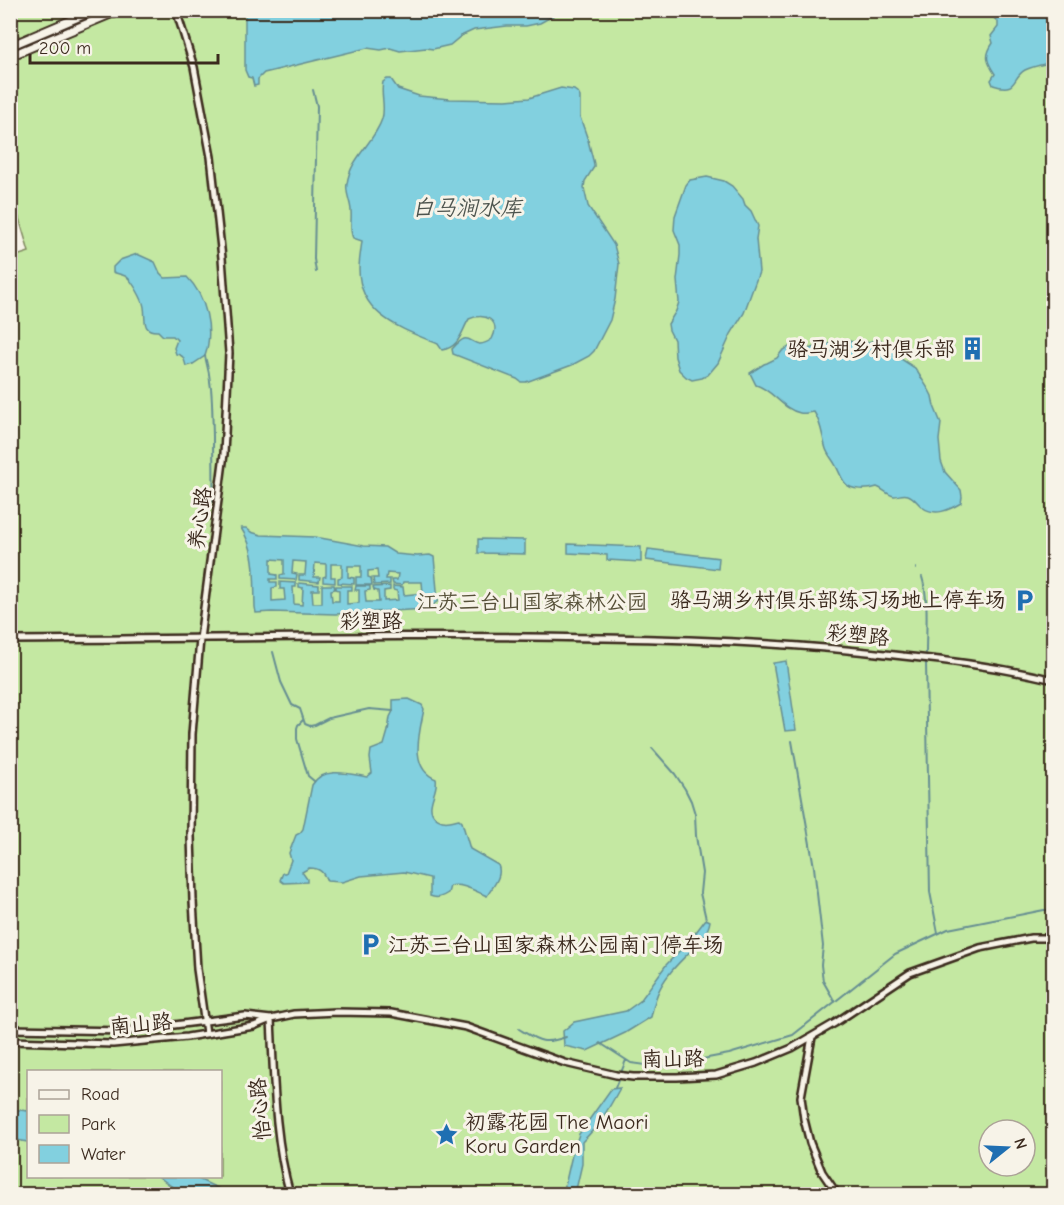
<svg xmlns="http://www.w3.org/2000/svg" width="1064" height="1205" viewBox="0 0 1064 1205" font-family="'Comic Neue','LXGW WenKai TC',sans-serif">
<rect width="100%" height="100%" fill="#f7f3e8"/>
<filter id="ink" filterUnits="userSpaceOnUse"><feTurbulence type="fractalNoise" baseFrequency=".0167" numOctaves="2"/><feDisplacementMap in="SourceGraphic" scale="12" xChannelSelector="R" yChannelSelector="G"/><feConvolveMatrix kernelMatrix="1 2 1 2 8 2 1 2 1" color-interpolation-filters="sRGB"/></filter>
<g filter="url(#ink)">
<path fill="#c4e8a2" stroke="#808960" stroke-width="1.5" fill-rule="evenodd" d="M10 11H88L22 38C9 29 11 26 10 11Z
M128 11H1053V1194H11L10 258 29 252 11 191V60ZM28 1072H220V1176H28ZM989 1130H1025V1166H989Z"/>
<path fill="#82d0df" stroke="#668e92" stroke-width="1.5" fill-rule="evenodd" d="M245 11H562L540 23 526 26H507L474 30 461 36 450 45 433 49 426 48 400 51 390 48 381 50 367 48 264 73 258 79V85L254 86 252 78 248 77 245 70Z
M987 11H1052L1051 23 1047 32 1049 35 1053 34V62C1045 64 1033 66 1025 70 1011 78 1018 93 993 85L991 80 995 74C987 62 984 56 993 43L991 36 998 27V22Z
M387 79H391L398 89 419 96 450 99 506 100 529 98 561 88 574 90 578 93 580 97V117L588 140 594 164V167L585 181 584 188 588 206 614 245 619 264 615 299 610 320 594 351 589 356 572 365 526 382H521L517 379 453 354 452 349C454 347 460 340 464 339 473 337 475 351 492 339 502 320 484 312 469 319 461 332 460 347 442 350L438 344C403 329 359 316 359 269 359 260 361 250 362 241L353 238C349 230 352 220 351 211 351 202 345 193 347 184 350 158 374 143 382 119 386 107 380 94 383 82Z
M707 177 724 181 732 186 743 199 745 205 751 211 758 226 756 239 759 272 744 313 731 334 718 363 708 375 702 378 692 380 686 377 679 370 675 357 674 340 669 330 668 324 676 311 679 302 677 280 680 255V245L674 230 675 216 686 185 690 180Z
M137 254 155 262 160 273 165 278 187 277C206 296 214 330 205 356L193 364 186 366C184 359 184 355 176 354L174 348 177 340 173 336H163L158 331C141 332 146 319 144 307 143 300 133 282 127 277 124 275 117 274 113 272V267L120 260Z
M878 339 891 346 901 359 915 368 929 390 932 396 934 406 941 423 939 440 941 461 945 472 961 490 962 497 961 503C949 510 935 517 922 507 917 503 914 497 908 495 903 493 899 496 894 496 888 495 883 489 877 487 868 490 851 491 845 483 841 478 839 471 836 466 833 460 828 455 826 449 822 437 822 424 814 412 809 412 805 414 800 413 782 409 773 390 756 385L750 373 764 364 767 363 777 358 782 351 789 347 804 350 839 341 845 340 862 344Z
M241 528H246L251 532 261 535 315 537 364 546 385 547 396 554 417 556 430 555 434 557 438 601 428 609 335 614 272 612 256 613 255 607C254 578 257 552 241 528ZM271 559 284 560V574L280 575V579L296 580 297 574 292 573 293 561 306 562 305 575H299V580L319 582 320 577H314L315 563 326 564V576L323 577V582L335 583V577H331V564H342V577L338 578V583L354 584V578L348 577V566H361V577H356V585H372L371 578 368 577V571L377 570 378 578H373L374 585 390 584V579H386L387 573 398 574 397 580H392L393 584 402 585 403 582H422L423 593 404 595 403 587 393 586V590L397 591 398 600 384 601V591L390 590V586L373 587 374 590 378 591 379 602H366L365 591 370 590V586H356L355 590H359V603L347 604V590H352V586H336V589L339 590V601H332L331 590 335 589 334 585H322V603H313L312 590H319V585L299 583V587L303 588 302 605 294 604 293 587H296V583L280 582V589H284L285 600 272 601V588L277 587V582H270V579H277V575L271 574Z
M478 539 525 540V554L478 553Z
M568 544 641 547V562L607 560V555L568 553Z
M648 549 719 558 718 569 646 560Z
M786 661 796 730 785 731 773 663Z
M409 699 422 705 424 709C420 731 408 768 436 779 439 791 424 806 435 817 443 824 450 821 459 819L462 822 470 849 498 865C503 876 493 886 487 896 475 891 462 883 450 886L448 893C442 897 437 899 430 896V878L404 872 361 876 342 882 327 881C323 872 320 868 309 868L302 872 307 879V882L284 883 280 880 283 873H286L291 860 289 853 296 835 300 833 303 829 312 785C323 766 350 774 367 777L372 773 370 758 371 750 384 745 388 731 390 717 393 711V700Z
M706 919 710 921C708 939 681 958 670 973 658 988 655 999 651 1017L625 1033 587 1051 564 1046 563 1031 574 1022 626 1011 640 1001 666 965 690 940Z
M620 1088C608 1110 600 1124 582 1142V1164L575 1194H563L572 1155 579 1134 611 1089Z
M11 1109 28 1111V1142L11 1139Z
M159 1177H194L230 1194H182Z"/>
<g fill="none" stroke-linecap="round" stroke-linejoin="round">
<path stroke="#668e92" stroke-width="2" d="M313 90 317 106 314 259 316 272
M205 356C213 385 212 406 213 436 213 458 214 480 213 502
M916 568V569
M922 577C929 599 926 630 926 653
M273 652 281 682 292 705 300 709 305 724 310 726 315 725 329 718 369 709 393 711
M926 663 930 892 938 933
M303 720 298 725 297 728V739L308 776 314 781
M792 741 814 867 823 946 821 965 823 981 835 1002
M652 748 675 774 685 789 691 801 695 814 696 836 702 873 700 893 706 919
M519 1029C539 1041 543 1045 566 1037
M600 1043 631 1063 660 1067 729 1054 793 1035 895 954 948 929 1044 910H1054
M615 1088 626 1060"/>
<defs>
<path id="minor" d="M176 10 194 67 211 157 222 258 229 353 224 454 200 639 192 734 191 836 193 901 197 969 206 1033
M10 640C208 639 406 634 604 638 704 639 804 644 903 656 954 661 1004 668 1054 680
M10 1029 127 1031 245 1016 271 1019 254 1026 187 1037 113 1044 10 1041
M812 1037 801 1097 804 1119 810 1143 822 1172 837 1194
M290 1194C274 1138 274 1077 271 1019L294 1014 337 1012 391 1013 466 1027 565 1063 616 1075 633 1077H677L716 1075 756 1063 792 1048 835 1023 910 973 980 948 1031 938H1054"/>
<path id="secondary" d="M10 46 95 10
M10 56 120 10"/>
</defs>
<use href="#minor" stroke="#3b2a1e" stroke-width="10"/>
<use href="#secondary" stroke="#3b2a1e" stroke-width="11"/>
<use href="#minor" stroke="#f7f3e8" stroke-width="5"/>
<use href="#secondary" stroke="#f7f3e8" stroke-width="7"/>
</g>
</g>
<defs>
<symbol id="building-bare" viewBox="-9 -9 18 18"><path d="M-4-6H4V6H1V3H-1V6H-4ZM-2.5-4.3h1.7v1.8h-1.7ZM.8-4.3h1.7v1.8H.8ZM-2.5-1h1.7V.8h-1.7ZM.8-1h1.7V.8H.8Z" fill="#1f6fb2" stroke="#f7f3e8" stroke-width="2.5" paint-order="stroke"/></symbol>
<symbol id="parking-bare" viewBox="-9 -9 18 18"><path d="M-3.5-5.5H1a3.5 3.5 0 0 1 0 7H-1V5.5H-3.5ZM-1-3.4V-.6H.8a1.4 1.4 0 0 0 0-2.8Z" fill="#1f6fb2" stroke="#f7f3e8" stroke-width="2.5" paint-order="stroke"/></symbol>
<symbol id="sight-bare" viewBox="-9 -9 18 18"><path d="M0-6L1.8-2.2L6-1.7L2.9 1.2L3.7 5.4L0 3.3L-3.7 5.4L-2.9 1.2L-6-1.7L-1.8-2.2Z" fill="#1f6fb2" stroke="#f7f3e8" stroke-width="2.5" paint-order="stroke"/></symbol>
</defs>
<g fill-rule="evenodd">
<use href="#building-bare" x="956" y="332" width="33" height="33"/>
<use href="#parking-bare" x="1008" y="584" width="33" height="33"/>
<use href="#parking-bare" x="354" y="928" width="33" height="33"/>
<use href="#sight-bare" x="430" y="1118" width="33" height="33"/>
</g>
<g text-anchor="middle" dominant-baseline="central" stroke-width="6" stroke-linejoin="round" paint-order="stroke">
<g font-size="21" fill="#3b2a1e" stroke="#f7f3e8" text-anchor="end">
<text x="955" y="349">骆马湖乡村俱乐部</text>
<text x="1006" y="600">骆马湖乡村俱乐部练习场地上停车场</text>
<text x="388" y="945" text-anchor="start">江苏三台山国家森林公园南门停车场</text>
<text x="465" y="1122" text-anchor="start">初露花园 The Maori<tspan x="465" dy="24">Koru Garden</tspan></text>
</g>
<g font-size="21" fill="#3b2a1e" stroke="#f7f3e8">
<text transform="translate(200 518) rotate(-83)">养心路</text>
<text x="371" y="621">彩塑路</text>
<text transform="translate(858 635) rotate(6)">彩塑路</text>
<text transform="translate(141 1024) rotate(-5)">南山路</text>
<text transform="translate(673 1059) rotate(-1)">南山路</text>
<text transform="translate(260 1109) rotate(-95)">怡心路</text>
</g>
<g font-size="21" fill="#565038" stroke="#f7f3e8">
<text x="532" y="602">江苏三台山国家森林公园</text>
</g>
<g font-size="22" font-style="italic" fill="#4d544e" stroke="#f7f3e8">
<text x="467" y="208">白马涧水库</text>
</g>
</g>
<rect width="1064" height="1205" fill="none" stroke="#f7f3e8" stroke-width="36"/>
<rect x="18" y="18" width="1028" height="1169" fill="none" stroke="#3b2a1e" stroke-width="2" filter="url(#ink)"/>
<rect x="27" y="1070" width="195" height="108" fill="#f7f3e8" stroke="#aca397" stroke-width="1.5"/>
<rect x="39" y="1090" width="30" height="9" fill="#f7f3e8" stroke="#aca397" stroke-width="1.5"/>
<text x="81" y="1100" font-size="18" fill="#3b2a1e">Road</text>
<rect x="39" y="1115" width="30" height="18" fill="#c4e8a2" stroke="#aca397" stroke-width="1.5"/>
<text x="81" y="1130" font-size="18" fill="#3b2a1e">Park</text>
<rect x="39" y="1145" width="30" height="18" fill="#82d0df" stroke="#aca397" stroke-width="1.5"/>
<text x="81" y="1160" font-size="18" fill="#3b2a1e">Water</text>
<g transform="translate(1007 1148) rotate(72)"><circle r="28" fill="#f7f3e8" stroke="#aca397" stroke-width="1.5"/>
<path d="M0-4.5L10 22L0 15L-10 22Z" fill="#1f6fb2"/>
<text y="-9" font-size="16" font-weight="bold" text-anchor="middle" fill="#3b2a1e">N</text>
</g>
<path d="M30 54v9h188v-9" fill="none" stroke="#3b2a1e" stroke-width="3"/>
<text x="39" y="54" font-size="18" fill="#3b2a1e" stroke="#f7f3e8" stroke-width="4.5" paint-order="stroke">200 m</text>
</svg>
